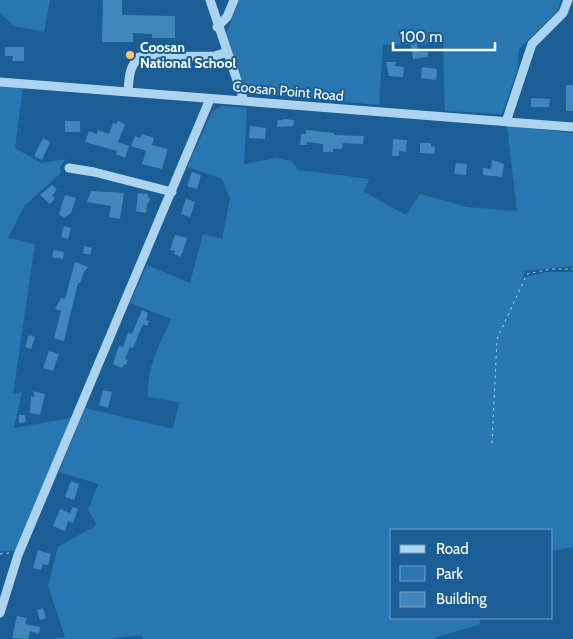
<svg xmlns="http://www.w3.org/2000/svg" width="573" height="639" viewBox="0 0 573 639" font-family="Cabin,sans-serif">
<rect width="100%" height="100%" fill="#1a5e95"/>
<path fill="#2977b1" d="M0 0H50L44 32 14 26 0 13Z
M239 0H561L557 11 519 49 517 71 502 114 445 111 443 44 383 45 379 105 250 93 245 87 226 35Z
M0 85 23 87 15 148 41 163 66 159 60 167 61 173 24 206 8 238 35 244 13 394 22 392 14 428 71 418 15 551H0Z
M222 106 247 108 244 164 276 158 292 161 298 170 369 179 364 192 406 215 420 194 467 207 517 211 507 126 573 133V266L525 271 522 278 547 272H573V547L552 551V530H392V618H479L480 624 431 639H143L141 635 108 639H52L65 637 48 586 58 547 97 525 88 510 98 484 59 472 85 408 173 429 179 402 148 397C147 365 159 347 171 319L130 303 147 265 190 283 203 234 222 239 230 199 222 179 187 167 212 112Z"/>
<path fill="#4287bc" d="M103 0H122V15L175 16V38H152V34L133 33V42H102Z
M417 44 418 51 428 52V57L413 59 411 45Z
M5 47H24V61H12L13 56H5Z
M386 62H396L395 66 404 67 403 77 389 76Z
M422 67 437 69 436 80 421 78Z
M566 85H573V111H566Z
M531 98 550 99 549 107H531Z
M283 119 294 120 293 126 277 127 278 120H283Z
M65 121H80V132H65Z
M118 121 125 124 118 142 129 146 125 158 116 154 117 151 85 142 89 131 97 134 98 130 109 134 113 123 116 124Z
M250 126 266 128 265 139 249 138Z
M306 130 334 133V135L364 136 363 144 343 143 342 149H333V152H323V144L307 142V145H300L301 134H306Z
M142 134 154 138 152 145 168 149 162 169 142 164 146 151 131 146 135 136 140 138Z
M43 138 50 142 42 160 34 156Z
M393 139 407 140 406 152 399 151V156H392Z
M420 143H431V146L435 147 434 154 420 153Z
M492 160 504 164 502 177 483 175V168L491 169Z
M456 163 467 164 466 175 454 174Z
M192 172 201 175 197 189 187 186Z
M52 185 57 189 52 196 55 198 50 204 40 195Z
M91 191 124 193 120 219 109 217 111 206 87 202Z
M138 193 148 194V198H151L147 205 146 213 136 211Z
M65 195 76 198 71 213 64 218 59 214Z
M186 199 195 202 190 217 181 214Z
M64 226 71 228 68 239 61 237Z
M175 235 187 238 181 257 174 254 175 251 170 250Z
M84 246 92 248 90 255 83 253Z
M54 250 64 252 63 259 52 257Z
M75 262 88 267 84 272 80 283H78L64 341 54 338 61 311 55 309 61 298 65 299Z
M142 310 148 313 146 320 149 321 147 326 143 324 133 348 130 347 125 359 128 360 126 365 124 364 122 368 113 364 119 346 123 347 128 333 132 334Z
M29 335 35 337 31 349 25 347Z
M49 351 59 354 53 371 43 368Z
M103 390 112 392 108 408 99 405Z
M33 391 45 394 40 415 30 413 31 396 35 397Z
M19 415H25L26 422 19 423Z
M71 481 79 484 74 500 65 497Z
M73 507 78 509 73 523 68 521 65 531 53 526 60 509 70 513Z
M38 550 51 554 48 565 43 564 41 570 33 568Z
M43 608 46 618 40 620 37 610Z
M17 616 27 618 25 624 40 627 39 634 30 631 28 639 12 638Z"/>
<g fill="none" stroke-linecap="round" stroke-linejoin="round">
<path stroke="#acd3f0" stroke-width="1" stroke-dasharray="2.5 4" stroke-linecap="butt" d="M492 443 497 339 527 274 551 269H573
M0 554 9 553"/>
<path stroke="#acd3f0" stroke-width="9" d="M210 0 244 101
M217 27 227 17 234 0
M0 82 573 127
M128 92C129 78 129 67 139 57L215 56 227 52
M506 122 532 44 563 13 568 0
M69 168 94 172 172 192
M0 613 18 555 210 99"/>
</g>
<circle fill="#ffc36b" stroke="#1a5e95" stroke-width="2" cx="130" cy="55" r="5"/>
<g text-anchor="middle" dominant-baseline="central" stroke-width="4" stroke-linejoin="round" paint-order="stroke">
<g font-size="14" font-weight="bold" fill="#fff" stroke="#1a5e95" text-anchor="start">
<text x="140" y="47">Coosan<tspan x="140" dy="16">National School</tspan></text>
</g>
<g font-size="14" fill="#fff" stroke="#1a5e95">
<text transform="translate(288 91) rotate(5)">Coosan Point Road</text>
</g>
</g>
<rect x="390" y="529" width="162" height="90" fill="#1a5e95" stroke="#769ebf"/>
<rect x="400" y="545" width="25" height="8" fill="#acd3f0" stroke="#769ebf"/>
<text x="436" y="554" font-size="15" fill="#ffffff">Road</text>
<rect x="400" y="566" width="25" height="15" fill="#2977b1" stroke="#769ebf"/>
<text x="436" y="579" font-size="15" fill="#ffffff">Park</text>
<rect x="400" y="592" width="25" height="15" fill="#4287bc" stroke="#769ebf"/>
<text x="436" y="604" font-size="15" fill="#ffffff">Building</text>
<path d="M393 42v8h102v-8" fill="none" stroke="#ffffff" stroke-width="2.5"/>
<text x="400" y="42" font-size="15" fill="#ffffff" stroke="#1a5e95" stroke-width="4" paint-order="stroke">100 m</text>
</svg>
